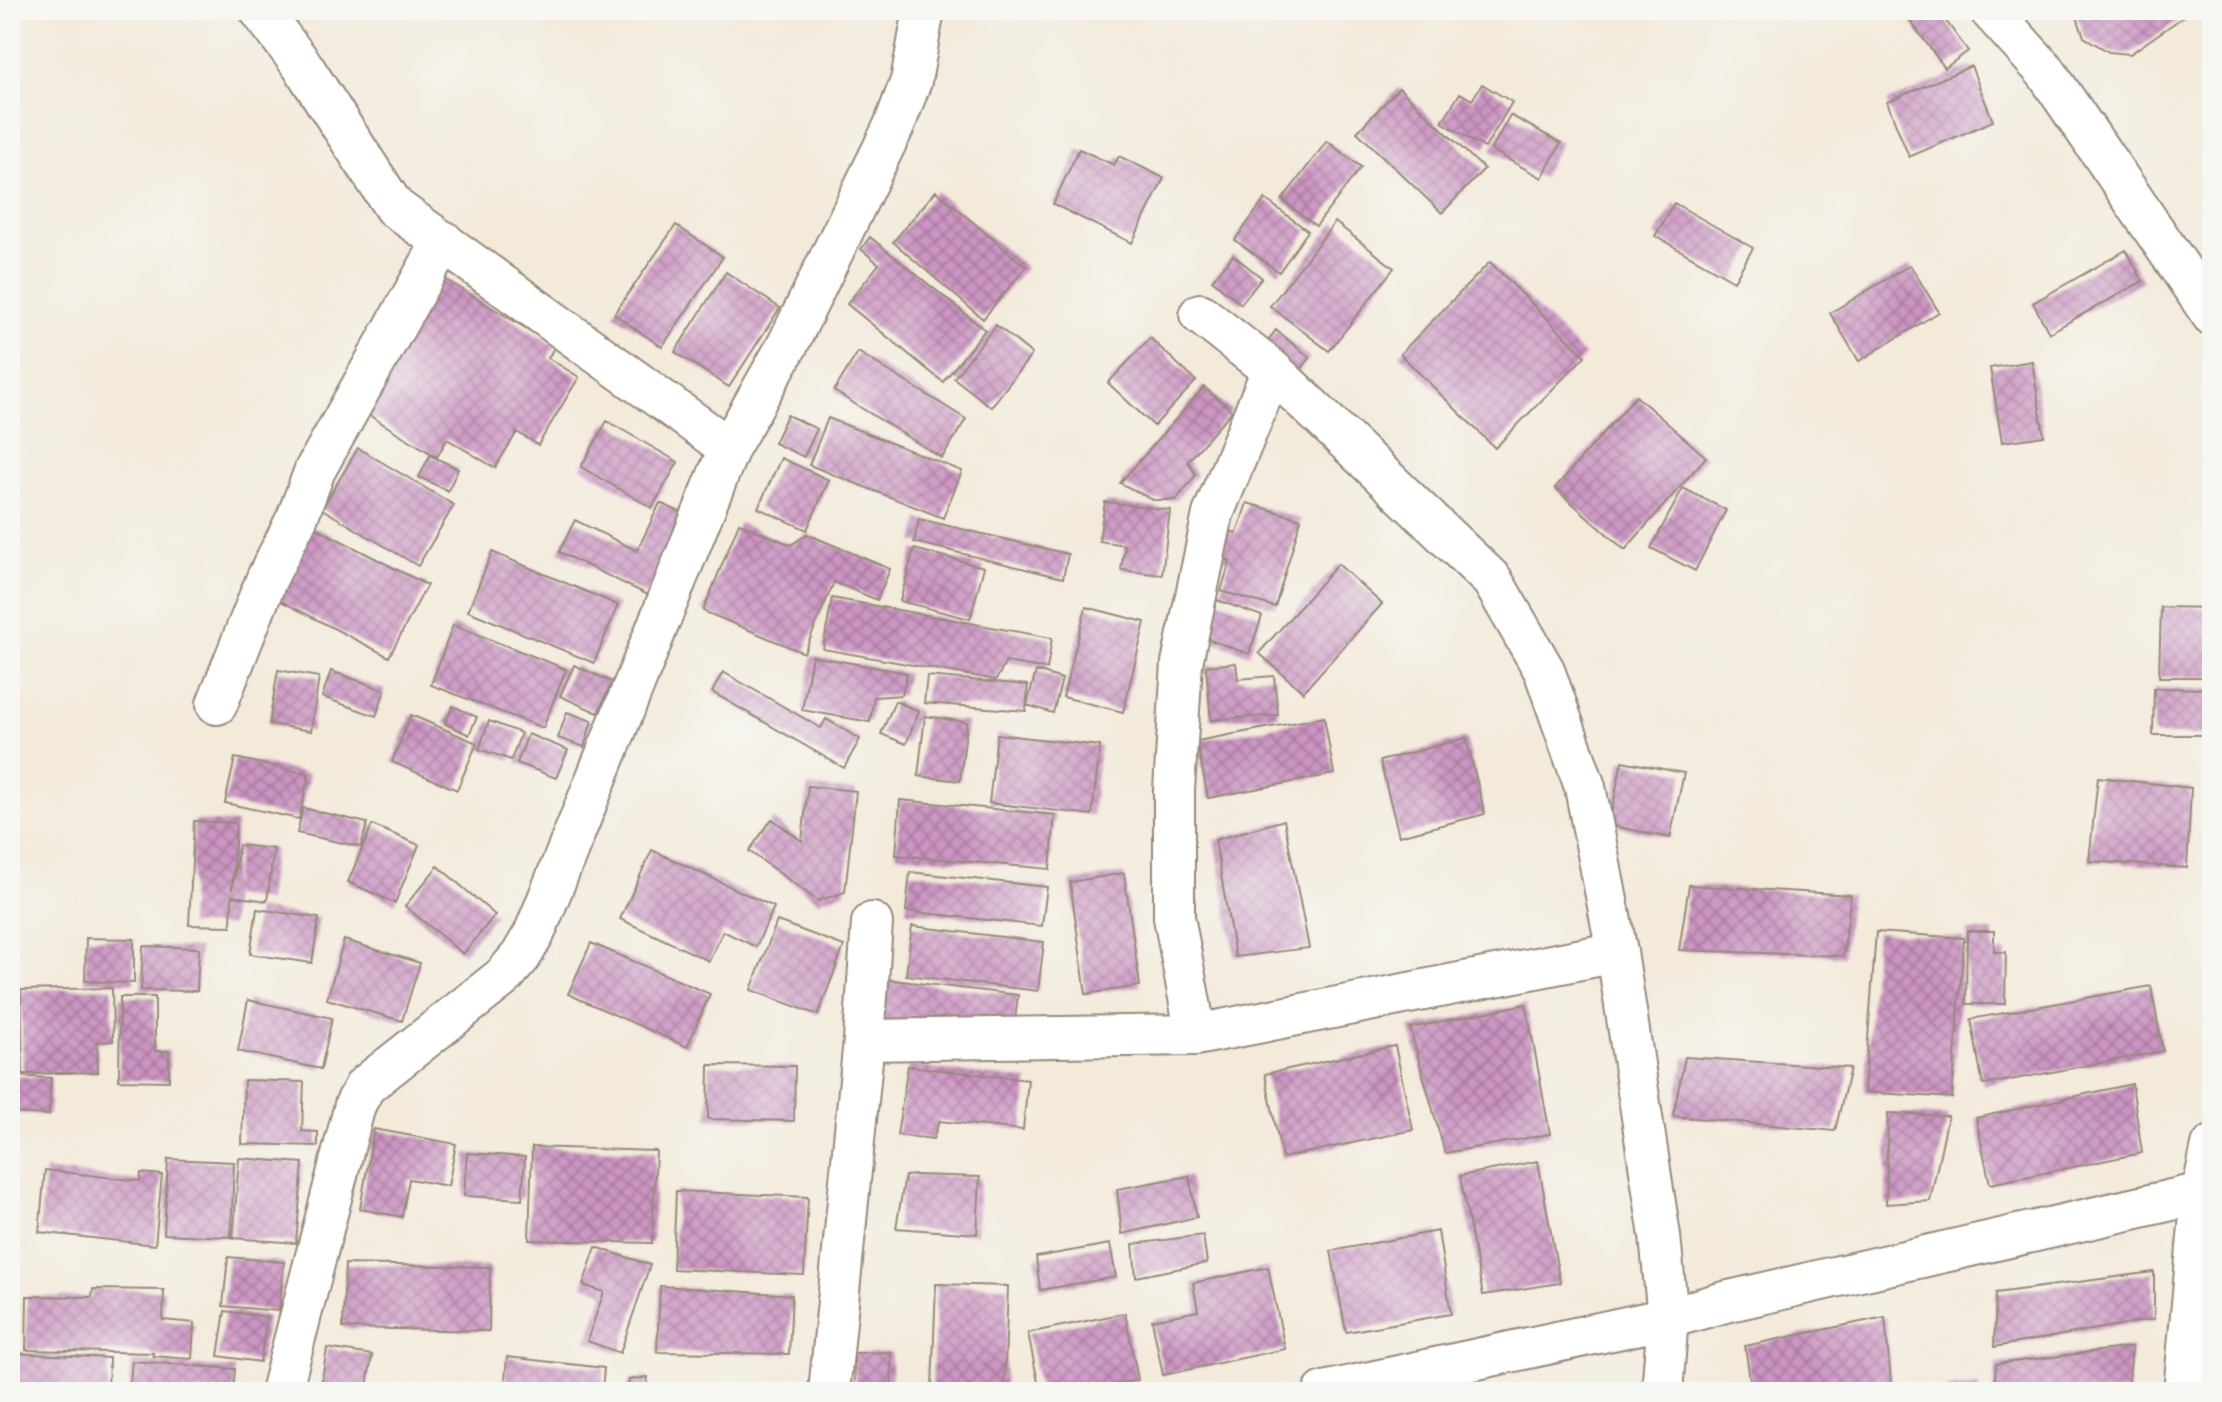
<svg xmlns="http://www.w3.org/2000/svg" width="2222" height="1402" viewBox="0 0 2222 1402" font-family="Caveat,sans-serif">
<defs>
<pattern id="building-cross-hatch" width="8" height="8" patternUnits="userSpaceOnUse" patternTransform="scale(2)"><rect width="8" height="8" fill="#cc95c3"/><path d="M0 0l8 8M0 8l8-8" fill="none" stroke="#a77a9e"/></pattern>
</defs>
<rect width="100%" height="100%" fill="#f6f6f2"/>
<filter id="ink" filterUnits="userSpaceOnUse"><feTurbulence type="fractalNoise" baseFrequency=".0125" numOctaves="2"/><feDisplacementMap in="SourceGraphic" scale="16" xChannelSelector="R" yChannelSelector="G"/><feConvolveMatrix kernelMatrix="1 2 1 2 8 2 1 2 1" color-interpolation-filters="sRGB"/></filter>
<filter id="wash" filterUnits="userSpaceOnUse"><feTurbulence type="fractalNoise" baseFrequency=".006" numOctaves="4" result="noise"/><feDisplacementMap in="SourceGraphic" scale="32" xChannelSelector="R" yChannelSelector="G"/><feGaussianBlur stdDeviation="1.8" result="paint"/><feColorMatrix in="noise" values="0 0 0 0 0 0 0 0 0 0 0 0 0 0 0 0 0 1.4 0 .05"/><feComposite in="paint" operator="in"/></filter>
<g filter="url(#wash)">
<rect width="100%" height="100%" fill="#f3eada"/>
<g id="blocks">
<path fill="url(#building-cross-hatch)" d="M1902 10H1938L1968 51 1945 68Z
M2193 10 2130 54 2109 52 2084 37 2076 14 2064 11Z
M1971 66 1993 121 1909 157 1887 102Z
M1482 84 1512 102 1485 148 1442 122 1460 93 1472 100Z
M1399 88 1484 169 1442 213 1357 132Z
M1510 115 1561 143 1542 178 1491 150Z
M1327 141 1361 167 1316 226 1282 200Z
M1079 149 1114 165 1119 156 1164 178 1132 243 1053 204Z
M936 191 1026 267 983 319 893 242Z
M1265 199 1308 231 1279 272 1235 240Z
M1674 203 1753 248 1734 281 1655 236Z
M1335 222 1394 268 1329 351 1270 306Z
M676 225 723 257 662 347 614 314Z
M870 237 985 330 943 382 847 304 879 264 861 249Z
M2126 250 2143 281 2049 333 2033 303Z
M1233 255 1262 278 1241 304 1212 280Z
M1490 262 1585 356 1495 448 1400 354Z
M1910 265 1939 312 1859 361 1830 313Z
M726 272 780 308 729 387 675 352Z
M435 273 555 346 548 358 579 377 538 445 517 432 495 468 447 439 437 457 367 414 394 371 382 359Z
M996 325 1032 354 991 407 954 378Z
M1276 330 1310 358 1292 381 1258 353Z
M1150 338 1196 381 1154 426 1108 383Z
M858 352 966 419 942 458 834 391Z
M2032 361 2044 436 2002 442 1990 368Z
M1204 387 1232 411 1188 461 1196 475 1176 500H1153L1120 483Z
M1636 396 1706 457 1625 550 1555 488Z
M787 415 817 429 804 457 774 443Z
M828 418 962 471 943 518 809 465Z
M607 421 678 462 652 508 581 467Z
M358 448 454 505 418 566 322 509Z
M430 455 458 469 448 491 419 477Z
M781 458 829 480 807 530 758 508Z
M1683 488 1726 510 1695 571 1651 548Z
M1105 502 1170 510 1162 575 1121 570 1125 545 1099 541Z
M660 503 691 517 652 597 559 552 575 520 637 551Z
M1247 503 1301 519 1275 607 1221 591 1230 561 1209 554 1217 527 1237 533Z
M297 518 427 585 389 657 275 598Z
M919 519 1068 554 1063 578 914 542Z
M739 523 791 545 807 534 890 569 877 600 834 582 804 653 703 611Z
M914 549 984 567 970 619 900 601Z
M492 552 618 605 594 663 468 611Z
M1338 564 1382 604 1303 692 1259 653Z
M832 598 1052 638 1047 669 1006 662 996 680 823 649Z
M1217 600 1262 616 1249 654 1204 638Z
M1086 607 1145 622 1123 712 1063 697Z
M2161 607 2212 608V677H2159Z
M453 625 566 669 543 728 431 685Z
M812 656 907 673 902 695 874 697 870 722 802 710Z
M1236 663 1238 679 1274 676 1278 715 1211 720 1206 666Z
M574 665 612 682 598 713 560 696Z
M278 670 319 677 311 731 269 724Z
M331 671 385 690 376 716 322 697Z
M1036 671 1062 679 1053 713 1027 705Z
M723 672 821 728 826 719 860 739 844 768 712 692Z
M927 676 1028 685 1026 711 924 703Z
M2154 688 2212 689V735H2153Z
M895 701 919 711 906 744 881 734Z
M453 706 477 717 469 735 445 723Z
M567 712 592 721 584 747 558 738Z
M411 715 477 743 457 790 392 762Z
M925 716 967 722 960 781 918 776Z
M1324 717 1334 774 1208 798 1197 741Z
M489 721 521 733 511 760 479 749Z
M528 734 568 750 556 778 517 763Z
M997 734 1100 746 1092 815 989 803Z
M1466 738 1485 814 1399 836 1380 761Z
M235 758 309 774 299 819 225 803Z
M1622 761 1684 773 1670 838 1609 825Z
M2098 777 2191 788 2187 868 2089 861Z
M808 786 856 791 845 892 818 901 749 851 772 819 802 841Z
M900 800 1055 815 1050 869 896 855Z
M303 808 367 823 361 847 297 833Z
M1284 820 1309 948 1235 957 1215 840Z
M194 821 236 823 232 890 239 845 274 849 267 901 232 896 231 926 189 925Z
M372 825 419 845 395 903 348 882Z
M652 850 774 907 756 947 723 931 709 961 620 919Z
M438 866 495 915 463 954 405 906Z
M910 872 1047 887 1042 926 906 911Z
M1124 873 1140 986 1086 994 1070 882Z
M1689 885 1851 895 1843 956 1679 950Z
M257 909 319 918 312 963 250 954Z
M777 921 844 946 818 1015 751 990Z
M912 926 1044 942 1038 991 906 975Z
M1967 931H1994V952H2006L2005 1004H1966Z
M1876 932 1964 938 1952 1098 1864 1092Z
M86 938 134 939V983L85 981Z
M344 940 420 963 402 1021 327 999Z
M591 943 710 994 687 1047 568 994Z
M143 946 199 948 197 991 141 990Z
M876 978 1018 995 1013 1037 871 1021Z
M2151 986 2163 1051 1983 1085 1971 1019Z
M112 988 113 1041 97 1042 98 1072 23 1074 21 990Z
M120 997H155V1051H169V1081L119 1080Z
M248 1000 332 1018 321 1069 238 1051Z
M1526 1004 1550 1134 1445 1153 1410 1028Z
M1395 1046 1413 1130 1282 1158 1265 1074Z
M1685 1057 1850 1068 1835 1131 1673 1116Z
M709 1065 795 1066 794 1121 708 1119Z
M908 1066 1028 1080 1023 1130 939 1121 933 1139 897 1135Z
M15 1076 51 1078 49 1115 12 1113Z
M244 1080 304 1082 302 1131 318 1132V1146L242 1144Z
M2132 1084 2142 1153 1990 1184 1976 1118Z
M1888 1113 1948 1116 1930 1201 1886 1204Z
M374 1129 456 1144 448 1186 409 1179 402 1217 360 1209Z
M532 1147 656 1151 652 1243 529 1240Z
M467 1153 525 1157 522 1199 464 1196Z
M239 1158 303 1163 296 1243 233 1238Z
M168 1159 234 1162 231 1237 164 1234Z
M1538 1161 1560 1283 1483 1295 1460 1176Z
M45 1170 140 1181 141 1173 162 1175 155 1245 39 1232Z
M916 1175 980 1177 977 1234 896 1228 905 1176Z
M1189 1176 1197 1217 1122 1234 1117 1189Z
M676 1191 808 1197 804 1275 673 1269Z
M1438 1231 1451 1314 1346 1332 1331 1251Z
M1203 1235 1207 1263 1136 1277 1133 1244Z
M1110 1244 1116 1277 1040 1290 1036 1257Z
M596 1247 650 1265 620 1353 587 1341 604 1292 583 1285Z
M228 1257 284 1262 279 1311 223 1306Z
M345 1264 490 1267 489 1331 343 1328Z
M1268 1267 1285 1349 1163 1375 1152 1320 1198 1311 1193 1283Z
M2154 1272V1319L1994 1347 1996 1293Z
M936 1284 1008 1286 1004 1391 932 1389Z
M660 1286 792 1295 789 1354 657 1352Z
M93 1289 164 1290 163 1320 194 1323 192 1359 153 1356V1353L26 1350 27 1296 92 1297Z
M225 1311 267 1317 260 1362 218 1356Z
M1125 1313 1138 1380 1079 1392H1040L1028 1333Z
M1885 1317 1891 1384 1841 1392H1752L1745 1346Z
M2132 1347 2128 1392H1994L1996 1364Z
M327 1348 372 1355 366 1392H320Z
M891 1352 892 1392H855L854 1353Z
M14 1353 109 1358 108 1392H12Z
M507 1357 604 1368 602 1392H504Z
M132 1361 235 1369 233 1392H129Z
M648 1377 646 1392H627L629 1380Z
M1979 1385 1980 1392H1946V1388Z"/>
</g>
</g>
<g filter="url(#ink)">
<use href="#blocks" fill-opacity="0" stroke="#978a7c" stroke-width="2"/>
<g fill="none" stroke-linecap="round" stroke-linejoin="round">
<defs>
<path id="minor" d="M260 10 302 65 394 207 729 448
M1990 10 2046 72 2212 315
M1200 314 1272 370 1492 580 1544 670 1585 787 1617 952 1660 1236 1668 1318 1662 1392
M217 704 267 578 297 518 315 470 443 241
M1196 1035 1174 917V790L1182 663 1213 514 1272 370
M864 1040 1196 1035 1617 952
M281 1392 355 1105 365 1086 503 977 521 956 534 934 729 448 788 344 894 126 911 81 924 10
M829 1392 864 1040 872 923
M1324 1392 1668 1318 1725 1302 2202 1193
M2184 1392 2202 1193 2212 1146"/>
</defs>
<use href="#minor" stroke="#978a7c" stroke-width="44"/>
<use href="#minor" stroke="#fff" stroke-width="40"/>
</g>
</g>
<rect width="2222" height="1402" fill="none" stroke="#f6f6f2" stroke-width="40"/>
</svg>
